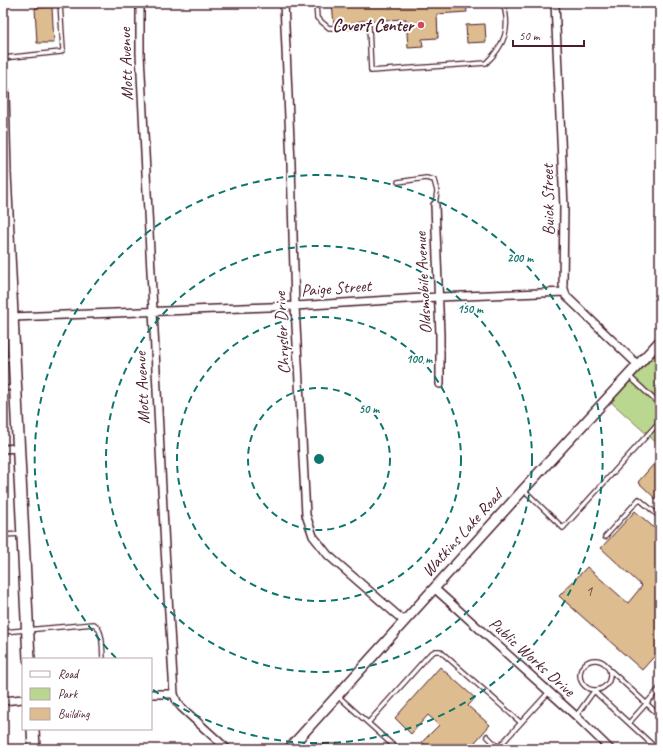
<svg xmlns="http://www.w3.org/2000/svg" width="663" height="752" viewBox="0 0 663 752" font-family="Caveat,sans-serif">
<rect width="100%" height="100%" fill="#fff"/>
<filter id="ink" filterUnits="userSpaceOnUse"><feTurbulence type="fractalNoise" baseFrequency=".025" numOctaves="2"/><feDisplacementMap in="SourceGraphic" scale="8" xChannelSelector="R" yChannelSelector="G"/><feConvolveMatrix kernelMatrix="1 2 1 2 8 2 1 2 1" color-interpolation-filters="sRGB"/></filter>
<g filter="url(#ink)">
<path fill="#bad78f" stroke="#827b5d" d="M660 350V446L611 402Z"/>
<path fill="#ddbc8f" stroke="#4a1f2b" d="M332 3H466L467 12 437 14 438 38 422 39 423 47 408 48 406 19 362 21 356 22V23L334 25Z
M52 7 54 43H37L35 8Z
M485 24 486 42 467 43 466 25Z
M660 457V503L638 482Z
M635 511 660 533V650L642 670 559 596 587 567 628 603 642 586 601 548Z
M440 667 475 698 468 706 490 725 469 749H430L422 742 439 725 428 715 411 734 395 718Z"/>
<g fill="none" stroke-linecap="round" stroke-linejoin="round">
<defs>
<path id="service" d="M316 3 317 18 329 28 369 26 371 71 486 63C505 45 511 28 503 3
M3 58 61 52 63 50 60 3
M398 182 426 178 434 180 437 191 435 205
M3 359H12
M629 376 660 405
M3 389 13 387
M524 490 563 528 660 421
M3 535 22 534
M605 537 639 499 660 517
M3 632 94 624C104 631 102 648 103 659
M580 675a15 15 0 1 1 30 0a15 15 0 1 1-30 0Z
M611 671 660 716
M338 696 397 749
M576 716 594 691 657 749
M368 723 429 655 435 651H440L520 722
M629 723 660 688
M487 736 499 748
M9 749 33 747
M497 749 549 692"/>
<path id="minor" d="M140 3V54L165 548 174 694 177 702 181 707 227 749
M284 3 291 164 295 306 306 515 313 536 328 555 404 621
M555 3 564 207 563 285 566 296 638 365
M435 205 440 335V384
M13 317 295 306 438 297 565 292
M3 449 19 448
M434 588 576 716 610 749
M151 694H174
M3 701 23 699"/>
<path id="tertiary" d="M289 749 523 490 660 341"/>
<path id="secondary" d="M3 92 5 173 29 659
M33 729 34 749"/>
</defs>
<use href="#service" stroke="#4a1f2b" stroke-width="6"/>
<use href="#minor" stroke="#4a1f2b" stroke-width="10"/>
<use href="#tertiary" stroke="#4a1f2b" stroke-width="12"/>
<use href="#secondary" stroke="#4a1f2b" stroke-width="14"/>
<use href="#service" stroke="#fff" stroke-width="3.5"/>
<use href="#minor" stroke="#fff" stroke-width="7"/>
<use href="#tertiary" stroke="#fff" stroke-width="9"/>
<use href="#secondary" stroke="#fff" stroke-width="11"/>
</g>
</g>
<g fill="none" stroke="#0f766e" stroke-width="2" stroke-dasharray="7 5">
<circle cx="319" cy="459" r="71"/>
<circle cx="319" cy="459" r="142"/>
<circle cx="319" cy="459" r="213"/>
<path d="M116 658A284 284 0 1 1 152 689"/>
</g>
<circle fill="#d1495b" stroke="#fff" stroke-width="1.5" cx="421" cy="25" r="4"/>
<g text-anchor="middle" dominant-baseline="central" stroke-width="4" stroke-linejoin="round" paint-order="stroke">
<g font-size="15" fill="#6f4644">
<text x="589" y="591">1</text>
</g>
<g font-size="17" font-weight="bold" fill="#4a1f2b" stroke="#fff" text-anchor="end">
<text x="413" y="25">Covert Center</text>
</g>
<g font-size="17" fill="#4a1f2b" stroke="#fff">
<text transform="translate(126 64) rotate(-92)">Mott Avenue</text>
<text transform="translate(548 200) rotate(-91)">Buick Street</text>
<text transform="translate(423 283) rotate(-93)">Oldsmobile Avenue</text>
<text transform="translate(336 288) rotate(-4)">Paige Street</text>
<text transform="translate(282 333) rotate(-93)">Chrysler Drive</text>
<text transform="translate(142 388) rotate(-93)">Mott Avenue</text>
<text transform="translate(462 533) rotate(-48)">Watkins Lake Road</text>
<text transform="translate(532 657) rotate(42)">Public Works Drive</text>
</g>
</g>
<circle cx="319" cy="459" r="6" fill="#0f766e" stroke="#fff" stroke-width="2"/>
<g font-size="12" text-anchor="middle" font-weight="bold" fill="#0f766e" stroke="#fff" stroke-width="4" stroke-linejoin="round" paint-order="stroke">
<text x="520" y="262">200 m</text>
<text x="470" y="313">150 m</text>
<text x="419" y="363">100 m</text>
<text x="369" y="413">50 m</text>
</g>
<rect width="663" height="752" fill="none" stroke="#fff" stroke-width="16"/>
<rect x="8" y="8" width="647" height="736" fill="none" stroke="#4a1f2b" stroke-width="1.5" filter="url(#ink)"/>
<rect x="22" y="658" width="130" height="72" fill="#ffffff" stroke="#b7a5aa"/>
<rect x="30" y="671" width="20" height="6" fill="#ffffff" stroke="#b7a5aa"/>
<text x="58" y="678" font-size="12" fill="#4a1f2b">Road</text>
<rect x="30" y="688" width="20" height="12" fill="#bad78f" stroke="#b7a5aa"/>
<text x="58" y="698" font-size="12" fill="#4a1f2b">Park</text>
<rect x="30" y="708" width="20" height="12" fill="#ddbc8f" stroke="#b7a5aa"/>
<text x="58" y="718" font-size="12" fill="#4a1f2b">Building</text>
<path d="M513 40v6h71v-6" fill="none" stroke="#4a1f2b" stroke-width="2"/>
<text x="519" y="40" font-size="12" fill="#4a1f2b" stroke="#ffffff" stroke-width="3" paint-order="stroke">50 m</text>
</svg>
